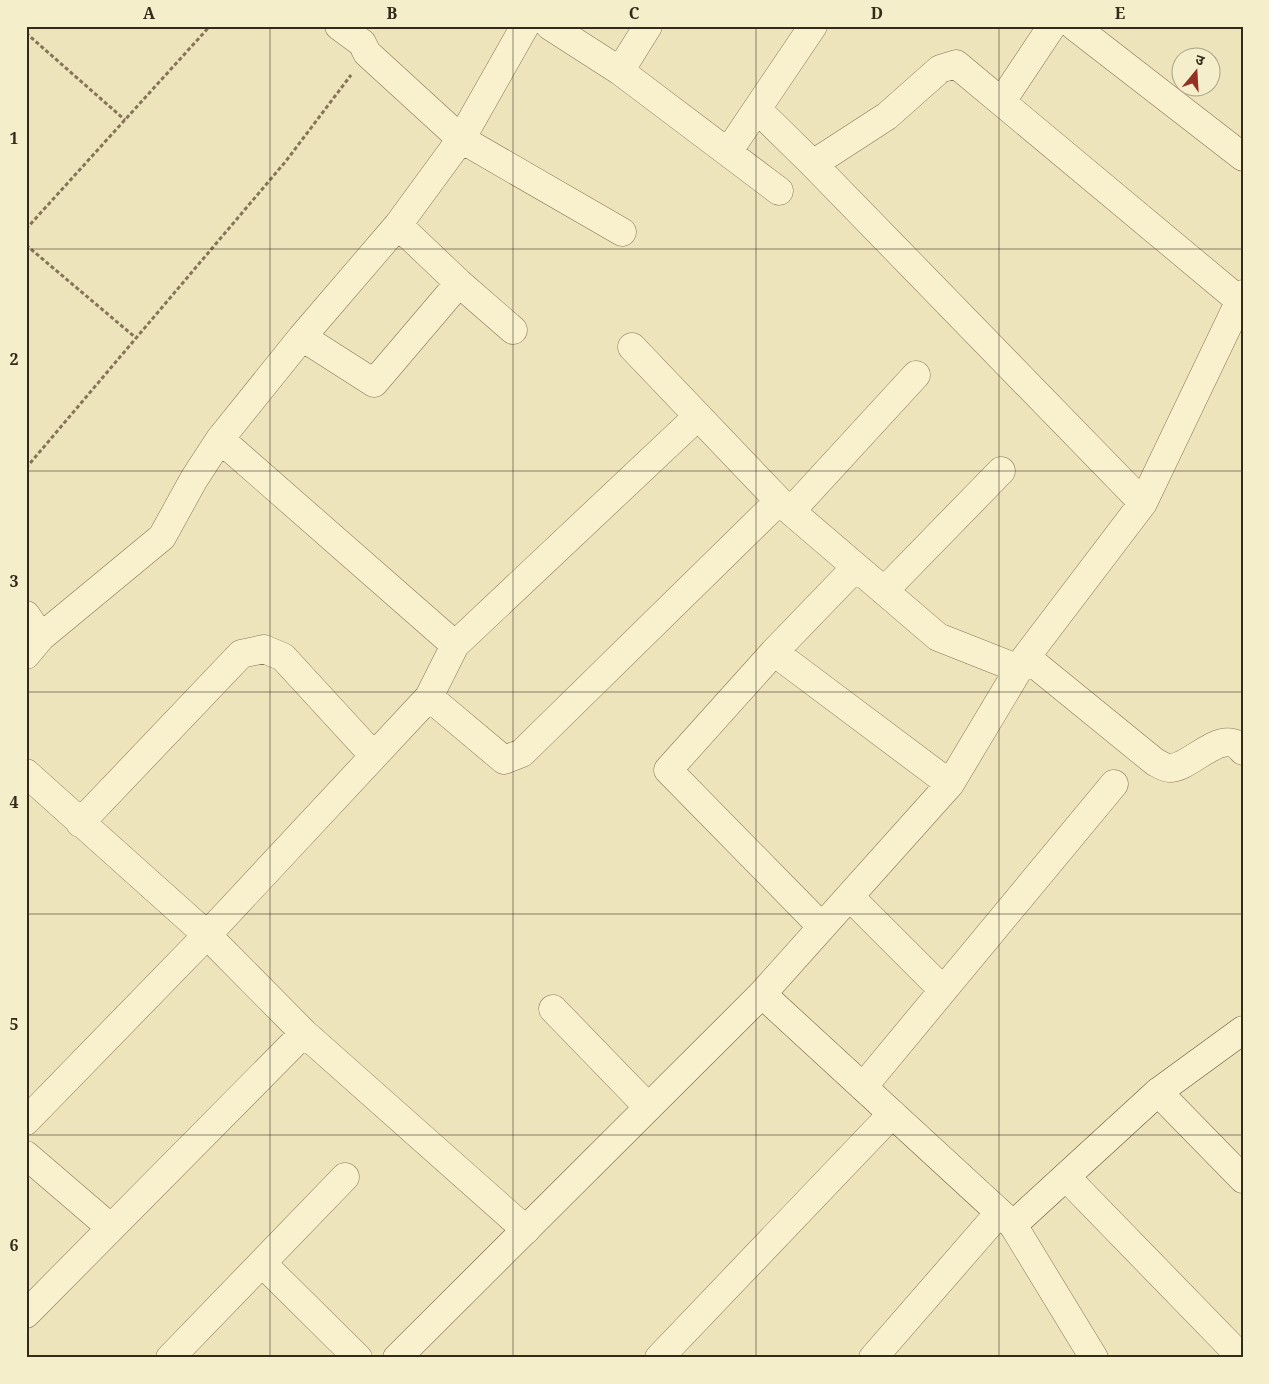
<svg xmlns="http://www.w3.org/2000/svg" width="1269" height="1384" viewBox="0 0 1269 1384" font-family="'Noto Serif','Noto Sans Devanagari',serif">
<rect width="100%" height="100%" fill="#eee4bc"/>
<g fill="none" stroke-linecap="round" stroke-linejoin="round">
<defs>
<path id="street" d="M339 26 362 43 367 53 461 139 622 232
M550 26 620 71 779 191
M1074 26 1243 157
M620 71 648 26
M1002 101 1052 26
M757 109 813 164 1143 503
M728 152 813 26
M813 164 887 116 940 69 956 64 1239 300
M398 225 459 283 513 330
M302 337 374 383 459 283
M632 347 779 501 938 637 1019 669
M220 439 455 645
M791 511 916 375
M884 591 1001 471
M26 615 41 637
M774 652 950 784
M26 655 41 637 162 537 194 479 220 439 302 337 398 225 461 139 525 26
M1026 657 1155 762C1159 764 1165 768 1169 768 1191 769 1223 724 1243 751
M429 697 504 760 522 753 779 501
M26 773 207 935 304 1033 526 1230
M80 823 241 654 264 649 283 657 374 756
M850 897 943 990
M822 927 668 770 774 652 856 567
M762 994 950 784 1026 657 1143 503 1243 294
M553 1009 648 1107
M863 1087 1114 784
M1158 1092 1243 1179
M26 1121 207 935 429 697 455 645 697 417
M26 1155 111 1228
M1066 1177 1242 1358
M1013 1225 1094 1358
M262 1263 358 1358
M26 1314 304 1033
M170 1358 345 1177
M659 1358 892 1114
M873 1358 999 1213"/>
<path id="secondary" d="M397 1358 762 994 1013 1225 1158 1092 1243 1030"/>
</defs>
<use href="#street" stroke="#857455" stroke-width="29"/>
<use href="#secondary" stroke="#665539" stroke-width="29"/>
<path stroke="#857455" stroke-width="3" stroke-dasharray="4 2.5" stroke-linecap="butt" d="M26 33 125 120
M26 229 210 26
M26 245 136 338
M26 468 286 161 351 75"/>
<use href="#street" stroke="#f9f1ce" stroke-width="28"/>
<use href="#secondary" stroke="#f9f1ce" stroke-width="28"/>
</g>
<path fill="none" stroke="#342a1a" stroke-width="1" stroke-opacity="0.55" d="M270 26V1358M513 26V1358M756 26V1358M999 26V1358M26 249H1243M26 471H1243M26 692H1243M26 914H1243M26 1135H1243"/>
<rect width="1269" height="1384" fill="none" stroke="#f5eecb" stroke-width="55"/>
<g transform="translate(1196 72) rotate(18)"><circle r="24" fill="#f5eecb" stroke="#a8a084"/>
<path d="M0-4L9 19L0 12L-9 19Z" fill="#943125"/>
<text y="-8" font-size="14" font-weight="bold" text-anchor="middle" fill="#342a1a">उ</text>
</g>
<rect x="28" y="28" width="1214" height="1328" fill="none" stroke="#342a1a" stroke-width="2"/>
<g font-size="16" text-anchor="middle" font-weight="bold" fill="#342a1a">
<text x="149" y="19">A</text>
<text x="392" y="19">B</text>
<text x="634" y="19">C</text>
<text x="877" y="19">D</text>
<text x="1120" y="19">E</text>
<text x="14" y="144">1</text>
<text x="14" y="365">2</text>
<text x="14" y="587">3</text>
<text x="14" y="808">4</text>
<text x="14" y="1030">5</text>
<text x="14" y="1251">6</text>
</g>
</svg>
